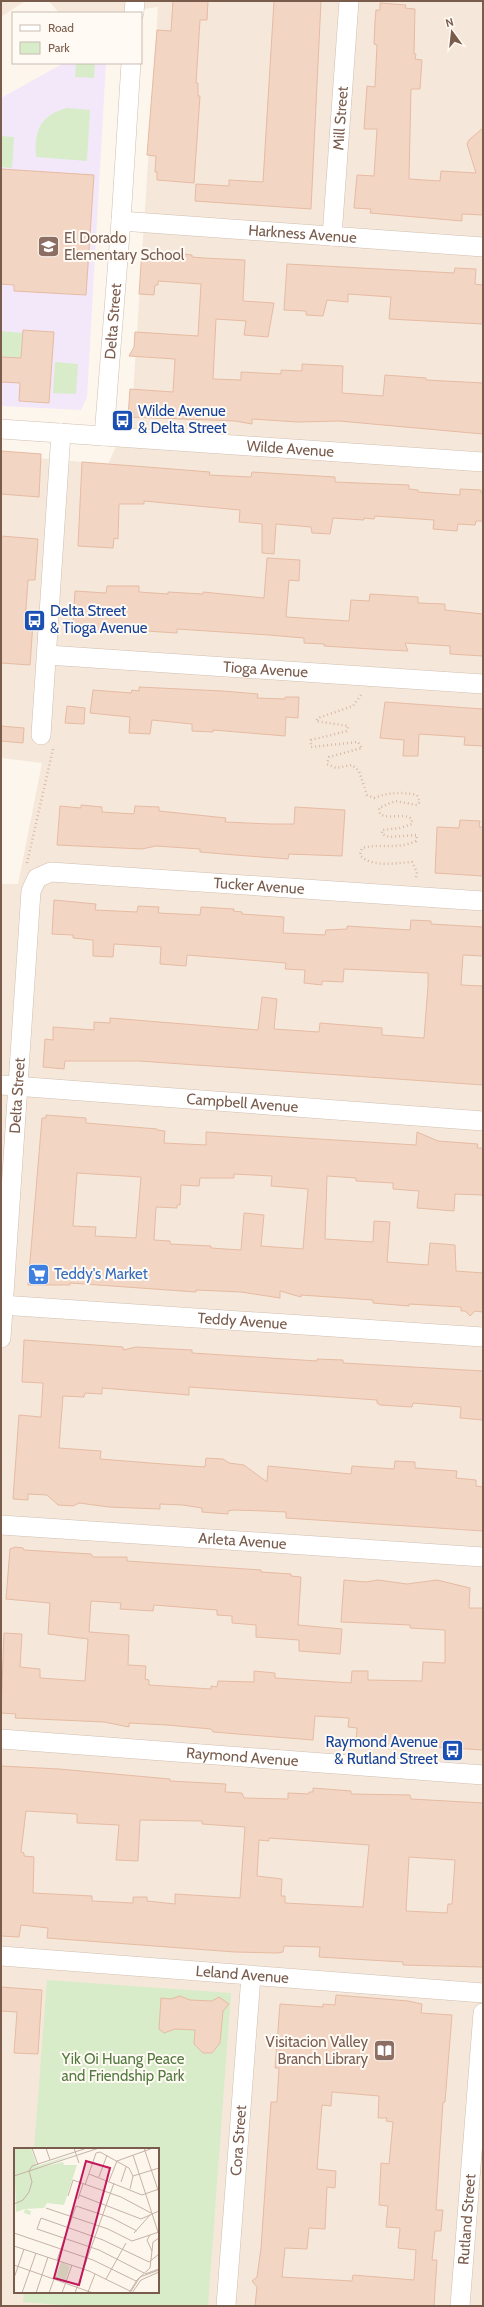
<svg xmlns="http://www.w3.org/2000/svg" width="484" height="2307" viewBox="0 0 484 2307" font-family="Cabin,sans-serif">
<rect width="100%" height="100%" fill="#fdf6ec"/>
<path fill="#f5e8da" fill-rule="evenodd" d="M1 1H25L1 17Z
M49 1H483V2306H1V884H18L42 763 1 758V455L108 464 132 410 158 7 115 13H59ZM15 2149H158V2292H15Z"/>
<path fill="#f3e8fa" d="M64 63H106L87 397 81 410 1 406V98Z"/>
<path fill="#d8ecc9" d="M76 63H95L94 78 75 77Z
M67 108 90 110 87 161 36 157C34 131 40 115 67 108Z
M1 136 14 137 12 168 1 167Z
M1 331 23 333 21 358 1 357Z
M55 362 78 364 76 394 53 393Z
M47 1980 231 1993 208 2306H72L23 2302 24 2292H158V2149H34Z"/>
<path fill="#f3d5c3" stroke="#e6bba3" fill-rule="evenodd" d="M173 1H208L207 20H200L196 83H198V96H200L194 183 157 180V172H155L156 156 147 155 157 30 171 31Z
M274 1H321L311 209 195 201 196 184 229 186V180L263 182Z
M380 3 406 5 405 8 415 9 414 54H416L415 59 422 60 420 89H411L409 179 440 181 441 171 476 173 467 144 469 140 483 128V215L462 214V221L370 213 371 209 354 208 357 175 374 176 377 129H364L367 86 375 87 377 45 374 44 375 21 376 10H380Z
M1 169 94 175 86 295 14 291V285L1 284Z
M142 250 192 255V257L204 258 245 260 243 301 274 303 268 337 244 335 246 321 216 319 213 379 241 380V372L281 374V370L302 371V364L343 366 342 393 383 396 385 375 426 378V380L483 383V434L339 421 297 422 252 419V424L235 421 128 417 130 389 173 392 175 359 129 356 134 347 135 332 198 336 201 284 158 281V285H155L154 295 139 294Z
M287 264 454 273 455 268 476 269 475 284 483 285V324L389 319 391 297 348 294V302L327 300 323 316 306 315V311L284 310Z
M23 330 54 332 49 403 19 401 20 383 1 382V357L21 358Z
M1 451 41 454 39 497 1 494Z
M82 462 147 467 210 472 209 475 251 477 252 472 335 477V482L409 485V489L418 490V492L460 495V489L481 490V493H483V521H476L475 525 458 524 457 531 433 529 434 520 375 516 374 519 364 518V520L333 518 330 534 312 533 311 527 276 524 274 554 262 553V524L239 522 240 510 144 501V504H119L118 539 114 538 113 548 78 546Z
M1 536 38 539 35 580H28L25 622 33 623 30 665 1 663Z
M267 558 300 560 299 581 289 580 286 617 349 621 351 600 369 601 370 594 418 597V603L445 604V610L483 614V656L450 654V646L405 643 408 651 387 650 324 646V644L304 643V638L269 635 177 629V633L115 629 114 632 86 630V627L73 626 75 591 106 593 107 586H139V592L168 594V592L203 594V592L264 598Z
M139 687 223 691 258 694 257 698 285 699V697H299L298 718 286 717 285 736 213 730V732L192 731V724L152 720 150 734 129 733 130 717 90 713 93 690 131 693 132 690 139 691Z
M385 702 483 709V746L464 745 465 737 419 734 418 756H403L404 740 380 738Z
M67 706 85 708 84 724 65 723Z
M1 726 24 728 23 743 1 741Z
M81 805 102 807V812L134 814 135 806 159 807V811L226 818 225 822 270 824H294L295 807 345 810 342 856 289 854 288 859 235 855 200 852V849L156 846 142 849 57 845 60 806 81 808Z
M460 820 480 821 479 827H483V876L435 873 437 827 459 828Z
M54 900 96 904 95 910 137 912 138 906 159 907 158 913 200 915 201 907 234 909 233 911 242 912V914L284 917 283 933 325 935 326 930 347 929V926L410 930 411 920 431 921V924L483 927V956L463 955 461 985 483 986V1085L139 1061H65L64 1069 43 1067 45 1039 53 1040V1027L94 1030V1022L110 1023V1018L258 1030 262 997 277 999 274 1029 319 1032 320 1023 382 1028V1035L424 1038 428 986V973L344 969 343 982 322 981V985L304 983 305 970 285 969 286 963 187 955 186 966 160 964 161 947 114 944 113 957 93 956V940L73 938V935L52 934Z
M46 1115 86 1118V1123L157 1129V1130L165 1131 164 1143 206 1145V1132L416 1145 417 1132 438 1141 478 1144 477 1148H483V1195L455 1194 454 1211 417 1208 419 1191 393 1189V1183L356 1181V1178L327 1176 325 1239 373 1242 374 1221 390 1222 387 1262 428 1265 430 1243 455 1245 456 1271 483 1273V1312L475 1311 470 1316 465 1311H461V1307L409 1304V1306L373 1303V1300L301 1295V1297L280 1291V1298L241 1292 196 1290V1292L70 1283V1285H28L42 1118H46ZM77 1173 141 1177 136 1238 95 1236 96 1227 73 1226ZM234 1174 272 1176 271 1186 308 1189 303 1249 261 1246 264 1215 244 1213 241 1250 211 1248V1246L170 1244V1241L154 1240 156 1207 177 1208V1205H180L181 1185 199 1186 200 1178H234Z
M24 1340 123 1347V1350L136 1347 172 1349 192 1350V1353L317 1361V1359L343 1360V1363L483 1371V1420L460 1418 461 1407 413 1403 412 1407 380 1405 377 1403V1400L189 1387V1395L102 1388V1394L85 1393 84 1397 63 1396 59 1448 101 1451 100 1459 163 1464 205 1467 206 1458 223 1459 229 1463 244 1465 267 1482 268 1466 351 1474 352 1466 394 1469 395 1461 415 1462V1468L457 1471 456 1478 476 1480V1486L483 1487V1531L286 1518V1512L265 1511 233 1510 228 1511V1514L202 1512V1508L183 1505 160 1504V1509L109 1507 79 1503 73 1506 58 1505 47 1495 28 1494V1500L13 1499 19 1415 41 1417 43 1383 22 1382Z
M15 1547 23 1548 24 1550 91 1554 93 1557H127V1561L261 1570V1572L291 1574V1576L301 1577 298 1625 342 1629 340 1654 299 1651V1640L256 1637V1625L232 1623V1616L217 1615V1610L154 1605 153 1611 120 1609 121 1603 91 1601 89 1632 129 1635 128 1665 146 1666 145 1679 149 1680V1685L211 1689V1686L217 1687 218 1681 254 1682V1671L275 1673V1678L351 1683 352 1671H368V1680L422 1681 423 1662 445 1663V1630L410 1628V1625L341 1622 344 1580 366 1582 378 1580 407 1584 437 1580 470 1588 469 1608H483V1750L356 1742 357 1728 348 1727 349 1718 315 1716 313 1740 213 1732 211 1729 167 1725 129 1723V1727L104 1722 15 1718 16 1714 1 1713 4 1633 22 1634 20 1667 40 1669V1678L85 1681 88 1639 48 1634 50 1603 6 1599 10 1549Z
M1 1766 59 1769 170 1779V1781L226 1784 225 1792 242 1793 244 1798 288 1799V1793L309 1794V1792H313V1788L351 1791V1794L410 1795 411 1799 483 1803V1967L403 1965V1962L319 1957 320 1947 284 1946 283 1952 277 1953 235 1952 47 1938 48 1928 21 1925 19 1937 1 1936ZM26 1811 77 1814V1823L119 1825 116 1860 138 1861 140 1820 202 1821V1824L245 1827 240 1898 175 1894V1904L147 1901V1897H133V1903L92 1901V1896L33 1893 34 1857 24 1856V1853L21 1852ZM269 1838 369 1845 363 1907 285 1903V1896H281L282 1879 257 1876 259 1840 269 1841ZM409 1857 455 1860 452 1904H448L447 1913 406 1911Z
M1 1987 42 1990 38 2054 14 2053 17 2012 1 2011Z
M336 1995 408 2001 422 2004 421 2013 452 2015 445 2102H443L436 2210H443L441 2231H435L432 2260H437L434 2306H255L257 2287 252 2281 257 2277 261 2248 271 2102H277L279 2068H275L280 2004 323 2007V2004L335 2005ZM332 2092 379 2096 378 2118H387L386 2121 393 2122 389 2164 381 2163 379 2205 388 2206 386 2227 400 2228 398 2248 416 2250 414 2280 353 2275 352 2281 282 2277 285 2248 307 2249 309 2228 325 2229 327 2187 335 2188 336 2171 317 2169 322 2105 331 2106Z
M180 1996 190 2000 212 2001 219 1997 229 2004 223 2011 220 2043 212 2053H203L194 2044 195 2030 175 2029 164 2033 159 2029 161 1998 171 1999Z"/>
<g fill="none" stroke-linecap="round" stroke-linejoin="round">
<defs>
<g id="minor">
<path d="M134 13 135 1"/>
<path id="s1" d="M121 221 483 247"/>
<path id="s2" d="M332 236 349 1"/>
<path id="s3" d="M1 429 483 462"/>
<path id="s4" d="M104 436 121 221 131 63"/>
<path id="s5" d="M47 655 483 684"/>
<path d="M41 735 61 433"/>
<path id="s6" d="M1 1085 483 1121"/>
<path id="s7" d="M1 1305 483 1337"/>
<path id="s8" d="M1 1338 31 891 37 878 51 872 483 901"/>
<path id="s9" d="M1 1525 483 1557"/>
<path id="s10" d="M1 1739 483 1775"/>
<path id="s11" d="M1 1956 483 1993"/>
<path id="s12" d="M226 2306 251 1976"/>
<path id="s13" d="M460 2306 483 2013"/>
</g>
</defs>
<use href="#minor" stroke="#d1beb0" stroke-width="20"/>
<path stroke="#d9b8a5" stroke-width="2.5" stroke-dasharray="1 3" stroke-linecap="butt" d="M361 695 353 706 318 718 316 721 348 726 347 731 311 740V747L358 742 362 748 329 757 327 764 336 768 352 765 359 771 367 795 374 798C389 792 402 792 417 795L420 802 417 805 395 801 379 808 380 814C390 820 402 812 412 819V824L400 828 382 830V834L389 837 417 835 416 841C396 850 383 843 362 848L360 855C371 868 397 863 412 862L417 872 416 878
M27 863 53 749"/>
<use href="#minor" stroke="#fff" stroke-width="19"/>
</g>
<defs>
<symbol id="school-square" viewBox="-11 -11 22 22"><rect x="-9" y="-9" width="18" height="18" rx="4" fill="#8d6e63" stroke="#fffaf3"/><path d="M0-5L7-2L0 1L-7-2ZM-4 1L0 2.5L4 1V4Q0 6-4 4Z" fill="#fff"/></symbol>
<symbol id="bus-square" viewBox="-11 -11 22 22"><rect x="-9" y="-9" width="18" height="18" rx="4" fill="#1a4fb4" stroke="#fffaf3"/><path d="M-5-6H5V4H4V6H2V4H-2V6H-4V4H-5ZM-3.5-4V0h7V-4ZM-3.5 1.2v1.5H-2V1.2ZM2 1.2v1.5H3.5V1.2Z" fill="#fff"/></symbol>
<symbol id="supermarket-square" viewBox="-11 -11 22 22"><rect x="-9" y="-9" width="18" height="18" rx="4" fill="#3f7fe0" stroke="#fffaf3"/><path d="M-6-5.5h2.5l.6 2H6L4.5 2H-2.5L-4.4-4H-6ZM-1.5 3.2a1.3 1.3 0 1 0 .1 0ZM3 3.2a1.3 1.3 0 1 0 .1 0Z" fill="#fff"/></symbol>
<symbol id="library-square" viewBox="-11 -11 22 22"><rect x="-9" y="-9" width="18" height="18" rx="4" fill="#8d6e63" stroke="#fffaf3"/><path d="M-6-4Q-3-5.5-.7-3.5V5Q-3 3-6 4ZM6-4Q3-5.5 .7-3.5V5Q3 3 6 4Z" fill="#fff"/></symbol>
</defs>
<g fill-rule="evenodd">
<use href="#school-square" x="36" y="234" width="25" height="25"/>
<use href="#bus-square" x="110" y="408" width="25" height="25"/>
<use href="#bus-square" x="22" y="608" width="25" height="25"/>
<use href="#supermarket-square" x="26" y="1262" width="25" height="25"/>
<use href="#bus-square" x="440" y="1738" width="25" height="25"/>
<use href="#library-square" x="372" y="2038" width="25" height="25"/>
</g>
<g text-anchor="middle" dominant-baseline="central" stroke-width="4" stroke-linejoin="round" paint-order="stroke">
<g font-size="15" fill="#7a5c4d" stroke="#fffaf3">
<text stroke="none"><textPath href="#s2" startOffset="118">Mill Street</textPath></text>
<text stroke="none"><textPath href="#s1" startOffset="182">Harkness Avenue</textPath></text>
<text stroke="none"><textPath href="#s4" startOffset="115">Delta Street</textPath></text>
<text stroke="none"><textPath href="#s3" startOffset="290">Wilde Avenue</textPath></text>
<text stroke="none"><textPath href="#s5" startOffset="219">Tioga Avenue</textPath></text>
<text stroke="none"><textPath href="#s8" startOffset="686">Tucker Avenue</textPath></text>
<text stroke="none"><textPath href="#s8" startOffset="243">Delta Street</textPath></text>
<text stroke="none"><textPath href="#s6" startOffset="242">Campbell Avenue</textPath></text>
<text stroke="none"><textPath href="#s7" startOffset="242">Teddy Avenue</textPath></text>
<text stroke="none"><textPath href="#s9" startOffset="242">Arleta Avenue</textPath></text>
<text stroke="none"><textPath href="#s10" startOffset="242">Raymond Avenue</textPath></text>
<text stroke="none"><textPath href="#s11" startOffset="242">Leland Avenue</textPath></text>
<text stroke="none"><textPath href="#s12" startOffset="166">Cora Street</textPath></text>
<text stroke="none"><textPath href="#s13" startOffset="87">Rutland Street</textPath></text>
</g>
<g font-size="15" fill="#785e54" stroke="#fffaf3" text-anchor="start">
<text x="64" y="238">El Dorado<tspan x="64" dy="17">Elementary School</tspan></text>
<text x="368" y="2042" text-anchor="end">Visitacion Valley<tspan x="368" dy="17">Branch Library</tspan></text>
</g>
<g font-size="15" fill="#164399" stroke="#fffaf3" text-anchor="start">
<text x="138" y="411">Wilde Avenue<tspan x="138" dy="17">&amp; Delta Street</tspan></text>
<text x="50" y="611">Delta Street<tspan x="50" dy="17">&amp; Tioga Avenue</tspan></text>
<text x="438" y="1742" text-anchor="end">Raymond Avenue<tspan x="438" dy="17">&amp; Rutland Street</tspan></text>
</g>
<g font-size="15" fill="#366cbe" stroke="#fffaf3" text-anchor="start">
<text x="54" y="1274">Teddy's Market</text>
</g>
<g font-size="15" fill="#537a41" stroke="#fffaf3">
<text x="123" y="2059">Yik Oi Huang Peace<tspan x="123" dy="17">and Friendship Park</tspan></text>
</g>
</g>
<g transform="translate(14 2148)">
<rect width="145" height="145" fill="#fdf6ec"/>
<path d="M0 0H17L23 18 61 6 24 20 49 14 50 17H63L50 57 33 55 30 60 11 61 17 63 16 67 10 65 11 61 2 64ZM47 114 56 118 51 134 41 131Z" fill="#d8ecc9"/>
<path fill="none" stroke="#c5b3a7" stroke-width="1" d="M18 0 24 17M32 0 36 12M60 0 65 15M130 0 145 45M119 7 144 84M15 23 18 18 73 0M75 26 128 47 145 41M0 28 85 0M119 28 145 20M85 29 93 7M95 33 103 13 139 0M107 34 112 19M71 37 82 5 86 4 115 20 119 28M116 41 119 28M65 47 127 71 145 63M54 48 59 32 107 49 137 65M64 51 69 36M0 56 9 52 15 44 18 34 15 23M32 60 94 81 118 93 145 84M0 85 79 112 122 133M120 85 136 67M136 87 133 92 138 103M0 98 75 123 116 143M43 112 62 58 98 70 123 83M0 117 79 145M130 125 85 102 23 81 27 70 89 92 135 114 145 106M131 126 145 121M0 130 10 101M92 131 112 95M122 133 136 120 139 94 145 90M74 144 81 126M8 145 22 105M22 145 34 109M35 145 40 131M48 145 58 117M61 145 100 35M115 145 123 132M116 145 126 129 145 122M118 145 127 132 145 124"/>
<path fill="#c2185b" fill-opacity="0.15" stroke="#c2185b" stroke-width="2" d="M72 13 96 20 65 137 40 130Z"/>
<rect width="145" height="145" fill="none" stroke="#7a5c4d" stroke-width="2"/>
</g>
<rect width="484" height="2307" fill="none" stroke="#7a5c4d" stroke-width="4"/>
<rect x="12" y="12" width="130" height="52" fill="#fffaf3" stroke="#cabbb1"/>
<rect x="20" y="25" width="20" height="6" fill="#ffffff" stroke="#cabbb1"/>
<text x="48" y="32" font-size="12" fill="#7a5c4d">Road</text>
<rect x="20" y="42" width="20" height="12" fill="#d8ecc9" stroke="#cabbb1"/>
<text x="48" y="52" font-size="12" fill="#7a5c4d">Park</text>
<g transform="translate(452 32) rotate(345)" stroke="#fffaf3" stroke-width="3" paint-order="stroke">
<path d="M0-3L7 15L0 10L-7 15Z" fill="#7a5c4d"/>
<text y="-6" font-size="11" font-weight="bold" text-anchor="middle" fill="#7a5c4d">N</text>
</g>
</svg>
